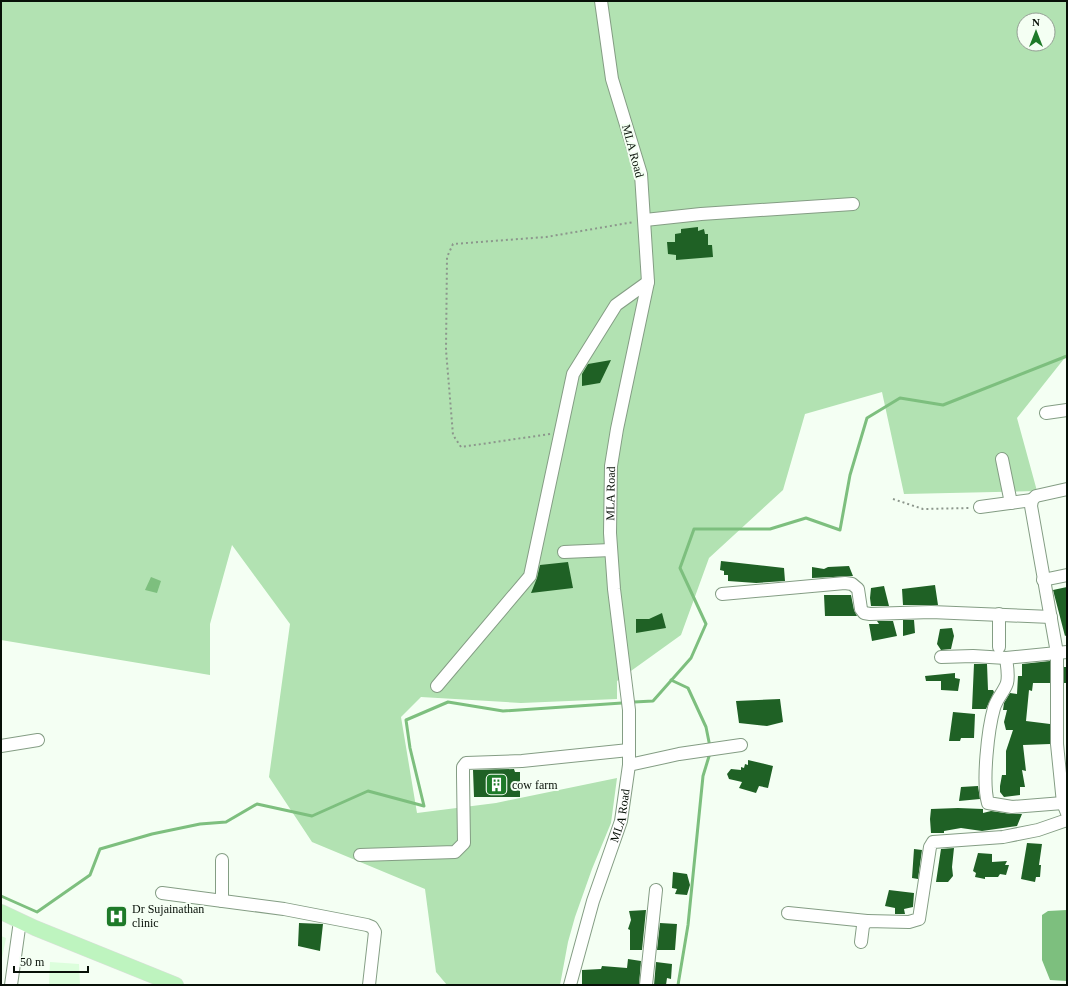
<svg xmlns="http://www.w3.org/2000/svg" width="1068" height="986" viewBox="0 0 1068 986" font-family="'Times New Roman',serif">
<rect width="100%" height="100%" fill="#f4fff3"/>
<path fill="#dcfedc" d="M1 936 6 938 1 963Z
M50 962 79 964 80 985H49Z"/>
<path fill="#b2e2b2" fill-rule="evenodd" d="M1 1H1067V355L1017 418 1037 491 904 494 882 392 805 414 783 490 709 558 681 635 617 681V699L521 703 421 697 401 717 417 813 496 803 617 778 611 823 592 869 575 917 568 942 560 985H447L436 972 425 889 312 842 269 777 290 624 232 545 210 624V675L1 640ZM1024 20H1048V44H1024Z"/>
<path fill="#7dbf7e" d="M151 577 161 581 157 593 145 590Z
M1067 910V981L1050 980 1042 960V915L1048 911Z"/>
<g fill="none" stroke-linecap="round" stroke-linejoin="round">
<path stroke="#7dbf7e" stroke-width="3" d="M671 680 688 688 706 727 710 747
M634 702 653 701 691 658 706 624 680 568 694 529H770L806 518 840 530 850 475 867 418 900 398 943 405 1067 356
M1 896 37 912 90 875 100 849 152 834 200 824 226 822 257 804 312 816 368 791 424 806 410 748 406 720 448 702 503 711 622 703
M678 985 688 925 703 776 710 753"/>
</g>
<path fill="#1f6125" d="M698 227V231L704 229 705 234H708V245H712L713 257 676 260V255L668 254 667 242H675V234L681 233V229Z
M611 360 600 383 582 386V374L588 364Z
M721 561 784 568 785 581 756 583 728 581V575H724V571L720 570Z
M568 562 573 588 531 593 537 578 540 565Z
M849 566 853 576 812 578V567L824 569 828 567Z
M935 585 938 605H903L902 589Z
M884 586 889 606H871L870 598 871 588Z
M1067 587V635L1065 636 1053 590Z
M824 595H851L854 610 857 616H825Z
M662 613 666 628 636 633V619H649Z
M903 620H914L915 633 903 636Z
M877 621H893L897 636 872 641 869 624H879Z
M952 628 954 636 951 649 941 650 937 644 940 629Z
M1050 661V683H1033L1032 691 1029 690 1026 721 1050 724V744L1023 745 1026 771 1022 770 1025 787H1020V795L1004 797 1000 792V786L1002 775H1006V751L1013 730H1006L1004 722 1007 710H1003L1004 703 1010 693 1017 694 1018 676H1022V664Z
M974 664H987L988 690H993L994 692 986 709H972Z
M1064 667H1067V683H1064Z
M955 673V678L960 679 958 691 941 690V681H926L925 676Z
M780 699 783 722 767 726 739 723 736 701Z
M953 712 975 714 974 738H961L960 741H949Z
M748 760 773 766 768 788 759 786 756 793 739 788 742 782 729 779 727 774 731 769 741 770V767L744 768 745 764 748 765Z
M514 769 515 772H520V797H474L473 770Z
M978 786 980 799 959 801 961 787Z
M958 808 983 809V813L991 811 1011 814H1022L1017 826 982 831 961 828 944 831V833H931L930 819 931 809Z
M1027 843 1042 844 1039 865H1041L1040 877H1036L1035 882 1021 879Z
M954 848 952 867 953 876 948 882H936L941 849Z
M914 849 922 850 918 879 912 878Z
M978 853 992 854V862L1007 861 1005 865H1009L1006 875 1000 874 998 877H985V879L975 877 976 873 973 871Z
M673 872 687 874 690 885 687 895 675 894 677 889 672 888Z
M889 890 914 893 913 907 904 909 905 914H895V908L885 906Z
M646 910 642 950H630V930L628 929 631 920 629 911Z
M299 923 323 924 320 951 298 946Z
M660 923 677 924 675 950H657Z
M628 959 641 961 639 985H582V970L601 969 602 966 627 968Z
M656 962 672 964 671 979 667 978 666 985H654Z"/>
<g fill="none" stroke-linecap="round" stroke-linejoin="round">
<defs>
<g id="minor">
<path d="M645 220 701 214 853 204"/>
<path d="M1046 413 1067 410"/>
<path d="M1002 459 1011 503"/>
<path d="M1067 489 1036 496 1032 500 1031 506 1057 653V744L1063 803 1067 813"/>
<path d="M980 507 1032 500"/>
<path d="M564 552 611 550"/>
<path d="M1043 580 1067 575"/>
<path d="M722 594 845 583 852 584 858 589 861 609 864 613 870 614 931 612 1051 617"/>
<path d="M999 614V647"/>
<path d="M941 657 973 656 1006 658 1067 652"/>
<path d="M1006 658C1007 666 1009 675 1007 683 1004 692 997 698 994 708 988 729 982 782 988 803L1012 807 1063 803"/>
<path d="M437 686 530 576 573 374 616 305 648 282"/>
<path d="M1 746 38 740"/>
<path d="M629 765 679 754 741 745"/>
<path d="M360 855 455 852 464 843 463 776V767L466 763 522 761 629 750"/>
<path d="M162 893 284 909 367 925 372 927 375 932 369 985"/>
<path d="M222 901V860"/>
<path d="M788 913 867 921"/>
<path d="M861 942 863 926 867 921 909 922 919 919 930 847 933 842 1003 837 1038 830 1067 820"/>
<path d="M11 985 20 921"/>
<path id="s1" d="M570 985 593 901 621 821 629 765V710L614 589 610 533 611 466 617 429 648 282 641 174 612 79 601 1"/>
<path d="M646 985 656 890"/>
</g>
<path id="major" d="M1 912 35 928 176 985"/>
</defs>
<use href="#minor" stroke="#849d84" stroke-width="14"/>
<use href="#major" stroke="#dcdedc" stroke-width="16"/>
<path stroke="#8c968c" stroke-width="2" stroke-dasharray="2 3" stroke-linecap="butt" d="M550 434 461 447 453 435 446 350 447 257 453 244 546 237 634 222
M893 499 923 509 970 508"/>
<use href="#minor" stroke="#fff" stroke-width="12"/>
<use href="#major" stroke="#bef4bf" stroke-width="15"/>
</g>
<defs>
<symbol id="building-square" viewBox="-11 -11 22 22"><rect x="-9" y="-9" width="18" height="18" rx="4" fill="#1e7a29" stroke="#f4fff3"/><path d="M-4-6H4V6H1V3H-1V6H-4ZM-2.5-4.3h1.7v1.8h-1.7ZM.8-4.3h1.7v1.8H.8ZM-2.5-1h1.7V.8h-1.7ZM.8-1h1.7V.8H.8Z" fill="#fff"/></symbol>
<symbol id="hospital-square" viewBox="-11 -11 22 22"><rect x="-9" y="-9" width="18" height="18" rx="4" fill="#1e7a29" stroke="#f4fff3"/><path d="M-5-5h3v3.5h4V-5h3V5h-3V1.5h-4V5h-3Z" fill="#fff"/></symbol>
</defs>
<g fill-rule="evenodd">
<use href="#building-square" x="484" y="772" width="25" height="25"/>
<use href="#hospital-square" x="104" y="904" width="25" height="25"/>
</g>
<g text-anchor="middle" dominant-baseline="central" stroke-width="4" stroke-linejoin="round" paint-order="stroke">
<g font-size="12" fill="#071007" stroke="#f4fff3">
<text transform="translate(633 151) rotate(75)">MLA Road</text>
<text stroke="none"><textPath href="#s1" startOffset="501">MLA Road</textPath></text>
<text stroke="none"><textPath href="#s1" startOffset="177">MLA Road</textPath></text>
</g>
<g font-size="12" fill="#071007" stroke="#f4fff3" text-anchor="start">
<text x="512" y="785">cow farm</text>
<text x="132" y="909">Dr Sujainathan<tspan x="132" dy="14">clinic</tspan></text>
</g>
</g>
<rect width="1068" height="986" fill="none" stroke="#071007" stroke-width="4"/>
<g transform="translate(1036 32)"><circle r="19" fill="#f4fff3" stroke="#959f95"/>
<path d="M0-3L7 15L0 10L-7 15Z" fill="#1e7a29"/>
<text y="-6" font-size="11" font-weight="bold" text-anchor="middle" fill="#071007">N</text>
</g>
<path d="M14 966v6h74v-6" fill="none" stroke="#071007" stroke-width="2"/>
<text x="20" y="966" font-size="12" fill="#071007" stroke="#f4fff3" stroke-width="3" paint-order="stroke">50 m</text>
</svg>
